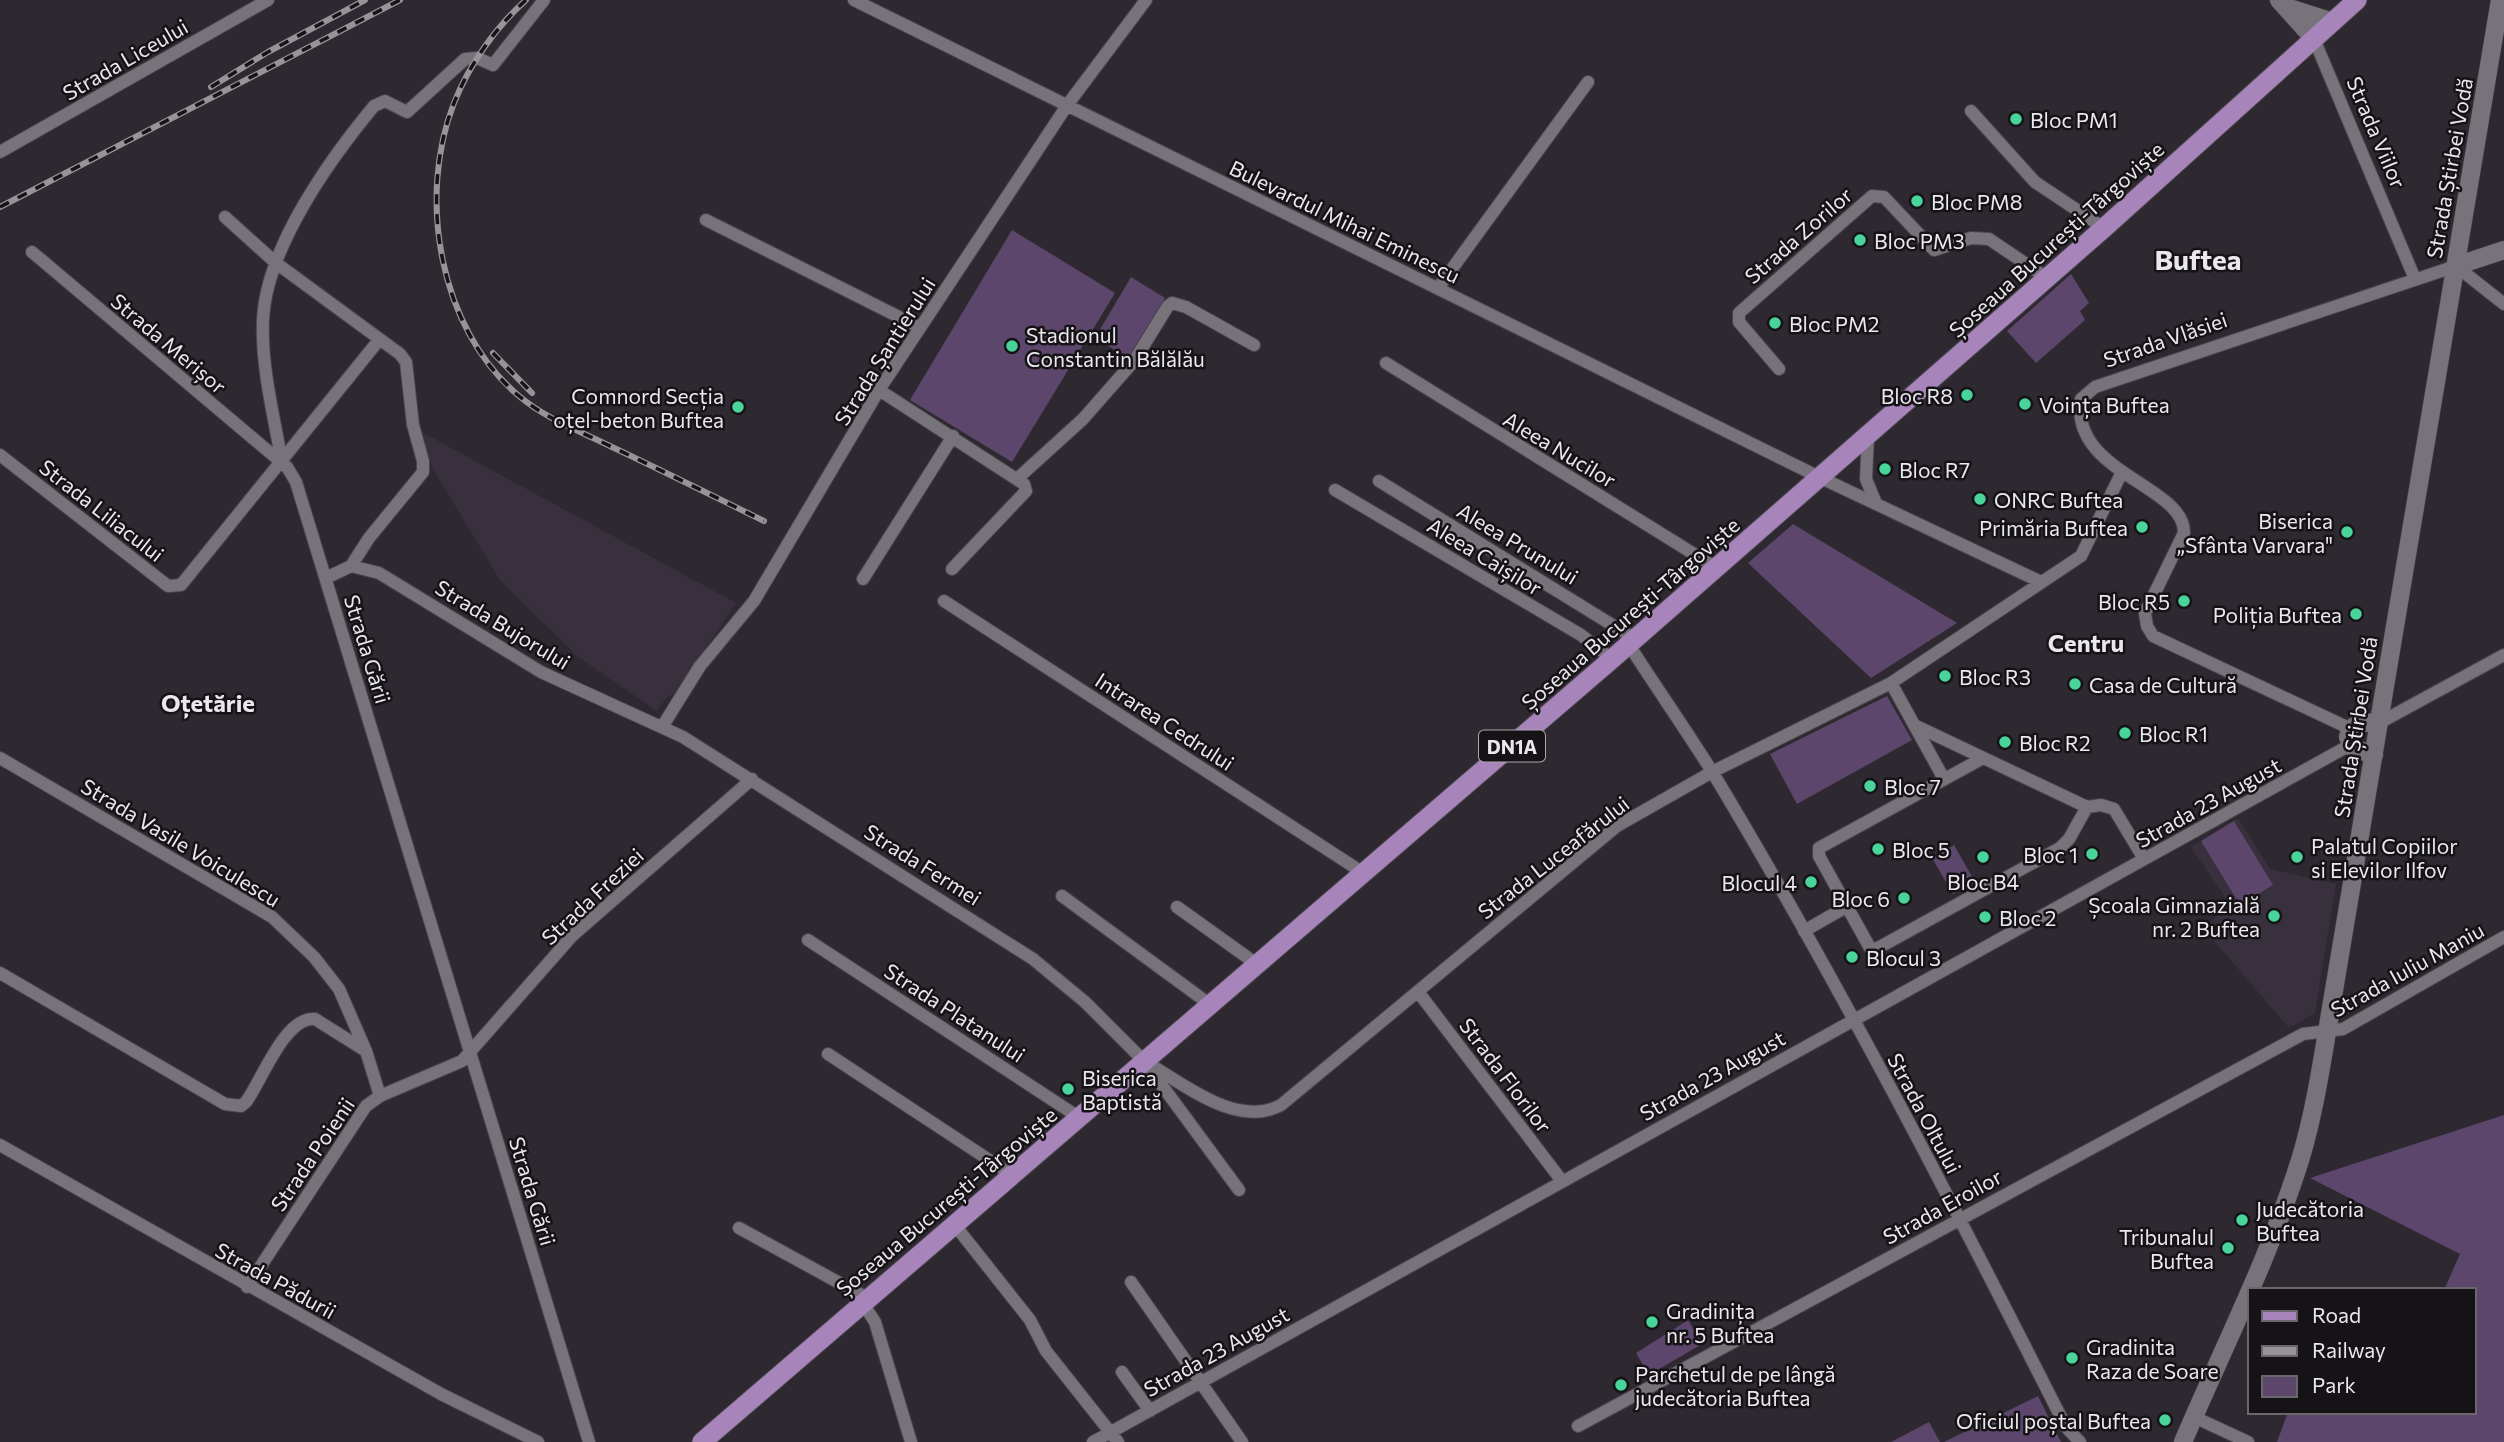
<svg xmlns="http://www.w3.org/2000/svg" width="2504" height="1442" viewBox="0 0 2504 1442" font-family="Commissioner,sans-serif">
<rect width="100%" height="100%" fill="#2e2931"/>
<path fill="#38303d" d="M422 432 736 603 675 694 667 697 657 711 577 656 500 580 433 469Z
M2238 818 2270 869 2336 884 2315 1013 2289 1028 2204 929 2229 903 2191 847Z"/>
<path fill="#5d466b" d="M1012 230 1115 293 1012 462 910 400Z
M2071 274 2089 303 2080 311 2085 320 2036 363 2007 331Z
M1131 277 1165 298 1128 358 1095 338Z
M1793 524 1957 623 1871 678 1748 563Z
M1887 696 1912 740 1797 804 1770 754Z
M2234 821 2273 885 2240 905 2201 841Z
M1954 845 1975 882 1953 894 1932 858Z
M2504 1115V1442H2277L2288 1412H2474V1290H2444L2460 1254 2310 1178Z
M1688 1320 1702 1344 1649 1375 1636 1353Z
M2038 1396 2061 1442H1944Z
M1929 1422 1940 1442H1891Z"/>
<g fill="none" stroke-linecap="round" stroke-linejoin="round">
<defs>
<path id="street" d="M854 0 1819 477 2041 582
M2314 39 2415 279
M1971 111 2035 182 2104 228
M0 152 268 0
M225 217 276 263 400 354 406 362 413 425 423 461V472L369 538 351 566
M706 220 919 327
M32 252 287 467 296 482 589 1442
M1438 288 1588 82
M1386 363 1715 567
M1779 369 1739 322V313L1872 196 1884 197 1934 250 1971 238 1989 239 2047 278
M879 390 1024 484 1026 491 952 569
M1868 436 1866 479 1875 501
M0 455 168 586 181 585 379 340
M282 463C274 416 261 367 263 320 266 248 330 159 374 106L385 101 407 112 465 59 477 58 493 65 544 0
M1018 478 1083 419 1134 361 1168 306 1172 303 1186 307 1254 345
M1379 481 1635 639
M1335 490 1581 635 1612 659
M326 578 351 566 379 573 541 672 683 737 1033 959 1085 1002 1144 1061 1239 1190
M863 579 953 436
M944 601 1365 874
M1629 645C1656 687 1686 730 1713 773 1841 986 1954 1206 2066 1427L2080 1442
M1891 683 1944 779
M2379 723 2504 655
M1914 725 2087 807 2101 805 2114 809 2144 859
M662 727 700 666 754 601 879 390 1068 104 1146 0
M2351 729 2153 636 2147 626 2145 613 2184 533C2185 485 2069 473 2081 399L2095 387 2456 266 2504 304
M0 758 272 917 314 957 339 989 366 1051
M1983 758 1819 848V856L1870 948 1876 949 2060 848 2069 839 2087 807
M1062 896 1212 1006
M1177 907 1258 965
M1804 931 1846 907
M808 940 1080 1118
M0 973 225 1104 241 1106 246 1102C262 1080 285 1016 315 1019L366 1051 380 1096
M1419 993 1562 1181
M828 1054 1012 1175
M1144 1061C1183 1083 1236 1129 1281 1105L1617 826 1712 772 1891 683 2081 556 2122 472
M0 1145 441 1394 538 1442
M954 1224 1030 1320 1046 1351 1118 1442
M739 1228 867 1298
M1131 1282 1242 1442
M247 1287 366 1106 380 1096 462 1061 572 936 752 779
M862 1302 875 1322 911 1442
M1122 1372 1150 1411
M2194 1417 2248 1442
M1578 1426 2303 1034 2343 1029 2504 937
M1093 1442 2350 745"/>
<path id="secondary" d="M2279 0 2314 39
M2289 8 2333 22
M2456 266 2504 250
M2374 755 2353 748 2348 737C2352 721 2365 722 2379 723
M2183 1442C2223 1348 2271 1254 2301 1157 2313 1117 2320 1074 2327 1032L2500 0"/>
<path id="primary" d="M702 1442 1612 659 2104 228 2357 0"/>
</defs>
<use href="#street" stroke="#49454c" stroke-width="14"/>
<use href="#secondary" stroke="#49454c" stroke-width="19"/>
<use href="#primary" stroke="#49454c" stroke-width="21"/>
<use href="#street" stroke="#78727b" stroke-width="12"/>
<use href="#secondary" stroke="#78727b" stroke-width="18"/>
<use href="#primary" stroke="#a785bb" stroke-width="19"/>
<defs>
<path id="rail" d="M526 0C495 28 469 65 454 103 417 197 439 329 519 396 546 419 580 431 612 447 663 471 713 496 764 521
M211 87 268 52 365 0
M0 207 400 0
M493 353 532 393"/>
</defs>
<use href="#rail" stroke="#979399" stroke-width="6"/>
<use href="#rail" stroke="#151316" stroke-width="3.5" stroke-dasharray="10" stroke-linecap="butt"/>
</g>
<g fill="#49d49c" stroke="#151316" stroke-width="2.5">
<circle cx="2016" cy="119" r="7"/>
<circle cx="1917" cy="201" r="7"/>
<circle cx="1860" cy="240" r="7"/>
<circle cx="1775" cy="323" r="7"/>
<circle cx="1012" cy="346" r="7"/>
<circle cx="1967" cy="395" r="7"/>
<circle cx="2025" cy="404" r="7"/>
<circle cx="738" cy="407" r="7"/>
<circle cx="1885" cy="469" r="7"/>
<circle cx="1980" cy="499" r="7"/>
<circle cx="2142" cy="527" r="7"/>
<circle cx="2347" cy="532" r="7"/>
<circle cx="2184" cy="601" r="7"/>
<circle cx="2356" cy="614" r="7"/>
<circle cx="1945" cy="676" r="7"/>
<circle cx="2075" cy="684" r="7"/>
<circle cx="2125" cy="733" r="7"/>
<circle cx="2005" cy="742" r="7"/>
<circle cx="1870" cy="786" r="7"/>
<circle cx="1878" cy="849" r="7"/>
<circle cx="2092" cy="854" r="7"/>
<circle cx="1983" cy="857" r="7"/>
<circle cx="2297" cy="857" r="7"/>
<circle cx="1811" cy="882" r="7"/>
<circle cx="1904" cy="898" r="7"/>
<circle cx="2274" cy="916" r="7"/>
<circle cx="1985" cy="917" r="7"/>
<circle cx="1852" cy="957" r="7"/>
<circle cx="1068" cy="1089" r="7"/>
<circle cx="2242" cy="1220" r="7"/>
<circle cx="2228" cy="1248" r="7"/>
<circle cx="1652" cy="1322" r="7"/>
<circle cx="2072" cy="1358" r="7"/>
<circle cx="1621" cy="1385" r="7"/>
<circle cx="2165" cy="1420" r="7"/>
</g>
<g text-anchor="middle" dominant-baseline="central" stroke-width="5" stroke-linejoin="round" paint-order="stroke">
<rect fill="#151316" stroke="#aba8ac" stroke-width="2" x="1479" y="730.5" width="66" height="31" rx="5"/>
<g font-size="19" font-weight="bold" fill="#ebe8ed">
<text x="1512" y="746">DN1A</text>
</g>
<g font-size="21" fill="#ebe8ed" stroke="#151316">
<text transform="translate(125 59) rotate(-30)">Strada Liceului</text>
<text transform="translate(2377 132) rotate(67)">Strada Viilor</text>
<text transform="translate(2449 168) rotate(-80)">Strada Știrbei Vodă</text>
<text transform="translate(1345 221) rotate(26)">Bulevardul Mihai Eminescu</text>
<text transform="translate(1798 235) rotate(-41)">Strada Zorilor</text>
<text transform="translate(2056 239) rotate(-42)">Șoseaua București-Târgoviște</text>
<text transform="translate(2165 339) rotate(-19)">Strada Vlăsiei</text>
<text transform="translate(169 343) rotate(40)">Strada Merișor</text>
<text transform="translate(884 351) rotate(-58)">Strada Șantierului</text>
<text transform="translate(1560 449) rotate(31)">Aleea Nucilor</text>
<text transform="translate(102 510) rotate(38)">Strada Liliacului</text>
<text transform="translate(1518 543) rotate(31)">Aleea Prunului</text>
<text transform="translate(1485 556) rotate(31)">Aleea Caișilor</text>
<text transform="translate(1630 613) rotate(-41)">Șoseaua București-Târgoviște</text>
<text transform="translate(503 624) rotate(31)">Strada Bujorului</text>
<text transform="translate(368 649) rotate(73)">Strada Gării</text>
<text transform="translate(1165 721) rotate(33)">Intrarea Cedrului</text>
<text transform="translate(2355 727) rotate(-81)">Strada Știrbei Vodă</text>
<text transform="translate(2208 802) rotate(-29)">Strada 23 August</text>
<text transform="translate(181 842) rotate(31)">Strada Vasile Voiculescu</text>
<text transform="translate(1553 857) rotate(-38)">Strada Luceafărului</text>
<text transform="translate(923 864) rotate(32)">Strada Fermei</text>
<text transform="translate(592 896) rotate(-43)">Strada Freziei</text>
<text transform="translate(2407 969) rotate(-29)">Strada Iuliu Maniu</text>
<text transform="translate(955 1012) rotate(33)">Strada Platanului</text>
<text transform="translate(1506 1075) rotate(53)">Strada Florilor</text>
<text transform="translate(1712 1075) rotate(-29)">Strada 23 August</text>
<text transform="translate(1925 1113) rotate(62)">Strada Oltului</text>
<text transform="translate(312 1154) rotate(-56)">Strada Poienii</text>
<text transform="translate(533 1191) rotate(73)">Strada Gării</text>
<text transform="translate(946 1201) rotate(-40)">Șoseaua București-Târgoviște</text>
<text transform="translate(1942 1206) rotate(-29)">Strada Eroilor</text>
<text transform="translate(276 1280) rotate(29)">Strada Pădurii</text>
<text transform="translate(1216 1351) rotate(-29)">Strada 23 August</text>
</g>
<g font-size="21" fill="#ebe8ed" stroke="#151316" text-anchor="start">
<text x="2030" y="119">Bloc PM1</text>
<text x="1931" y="201">Bloc PM8</text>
<text x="1874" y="240">Bloc PM3</text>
<text x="1789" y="323">Bloc PM2</text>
<text x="1026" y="334">Stadionul<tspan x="1026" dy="24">Constantin Bălălău</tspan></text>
<text x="724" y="395" text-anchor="end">Comnord Secția<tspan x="724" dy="24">oțel-beton Buftea</tspan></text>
<text x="1953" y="395" text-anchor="end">Bloc R8</text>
<text x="2039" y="404">Voința Buftea</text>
<text x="1899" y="469">Bloc R7</text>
<text x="1994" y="499">ONRC Buftea</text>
<text x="2333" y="520" text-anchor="end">Biserica<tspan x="2333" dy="24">„Sfânta Varvara"</tspan></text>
<text x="2128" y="527" text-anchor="end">Primăria Buftea</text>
<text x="2170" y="601" text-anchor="end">Bloc R5</text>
<text x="2342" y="614" text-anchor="end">Poliția Buftea</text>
<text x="1959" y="676">Bloc R3</text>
<text x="2089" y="684">Casa de Cultură</text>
<text x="2139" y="733">Bloc R1</text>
<text x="2019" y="742">Bloc R2</text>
<text x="1884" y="786">Bloc 7</text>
<text x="2311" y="845">Palatul Copiilor<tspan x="2311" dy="24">si Elevilor Ilfov</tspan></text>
<text x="1892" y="849">Bloc 5</text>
<text x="2078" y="854" text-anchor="end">Bloc 1</text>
<text x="1983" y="881" text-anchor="middle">Bloc B4</text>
<text x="1797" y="882" text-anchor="end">Blocul 4</text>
<text x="1890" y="898" text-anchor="end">Bloc 6</text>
<text x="2260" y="904" text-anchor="end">Școala Gimnazială<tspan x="2260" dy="24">nr. 2 Buftea</tspan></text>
<text x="1999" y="917">Bloc 2</text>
<text x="1866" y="957">Blocul 3</text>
<text x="1082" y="1077">Biserica<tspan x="1082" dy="24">Baptistă</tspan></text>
<text x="2256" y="1208">Judecătoria<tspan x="2256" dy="24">Buftea</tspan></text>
<text x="2214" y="1236" text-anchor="end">Tribunalul<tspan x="2214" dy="24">Buftea</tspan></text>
<text x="1666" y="1310">Gradinița<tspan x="1666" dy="24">nr. 5 Buftea</tspan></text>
<text x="2086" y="1346">Gradinita<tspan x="2086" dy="24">Raza de Soare</tspan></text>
<text x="1635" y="1373">Parchetul de pe lângă<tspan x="1635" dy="24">judecătoria Buftea</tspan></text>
<text x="2151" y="1420" text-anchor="end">Oficiul poștal Buftea</text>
</g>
<g font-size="24" font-weight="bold" fill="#ebe8ed" stroke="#151316">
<text x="2086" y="642">Centru</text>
<text x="208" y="702">Oțetărie</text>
</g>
<g font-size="28" font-weight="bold" fill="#ebe8ed" stroke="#151316">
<text x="2198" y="259">Buftea</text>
</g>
</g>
<rect x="2248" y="1288" width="228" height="126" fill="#151316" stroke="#6b686c" stroke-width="2"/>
<rect x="2262" y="1311" width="35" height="10" fill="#a785bb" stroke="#6b686c" stroke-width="2"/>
<text x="2312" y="1323" font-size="21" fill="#ebe8ed">Road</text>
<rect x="2262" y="1346" width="35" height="10" fill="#979399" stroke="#6b686c" stroke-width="2"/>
<text x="2312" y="1358" font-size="21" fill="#ebe8ed">Railway</text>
<rect x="2262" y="1376" width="35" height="21" fill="#5d466b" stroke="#6b686c" stroke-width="2"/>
<text x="2312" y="1393" font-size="21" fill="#ebe8ed">Park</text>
</svg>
